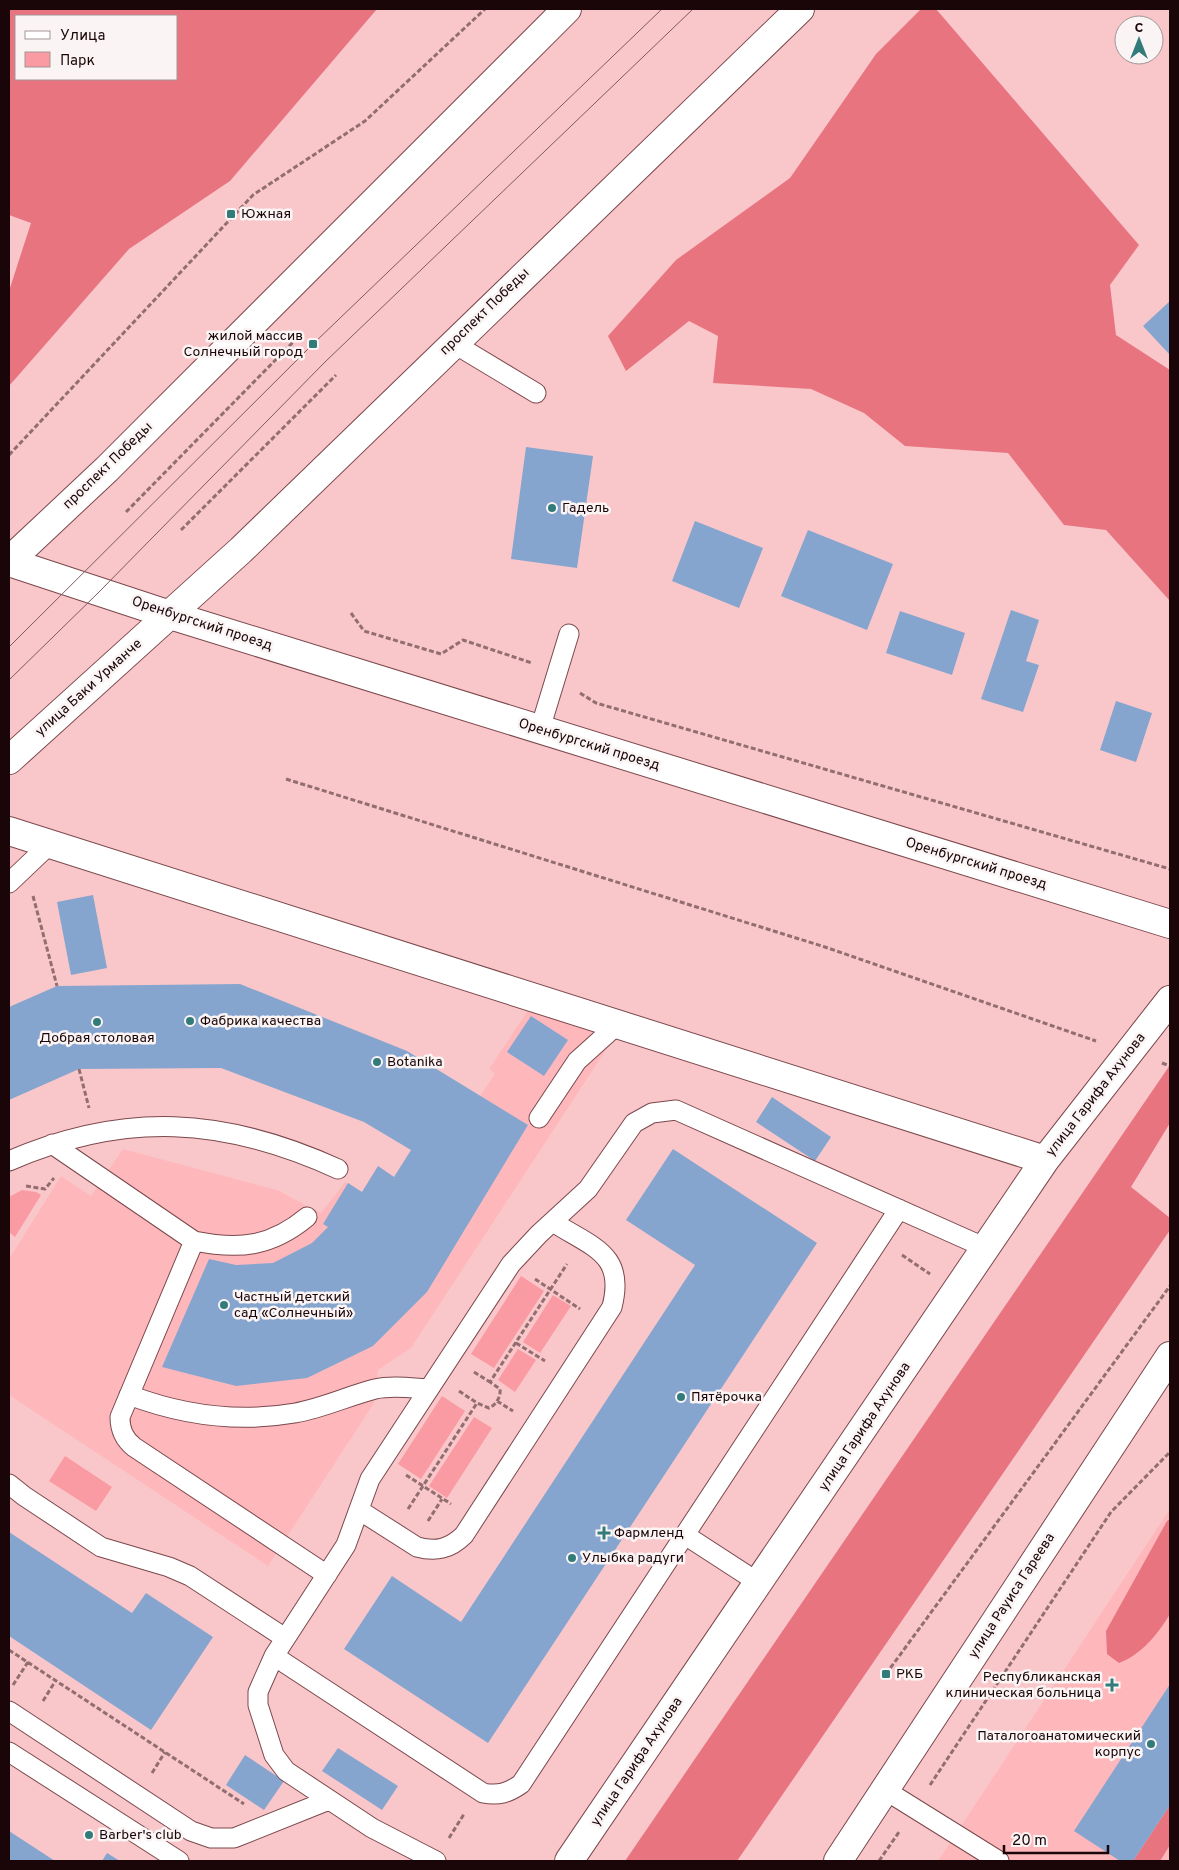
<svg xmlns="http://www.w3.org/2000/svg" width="1179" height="1870" viewBox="0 0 1179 1870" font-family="Overpass,sans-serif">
<rect width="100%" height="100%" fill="#f9c7ca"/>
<path fill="#feb8bc" d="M529 1009 593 1031 607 1048 411 1348 378 1370 374 1403 268 1566 9 1395V1259L61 1176 91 1196 123 1149 277 1190 321 1213 345 1182 362 1192 378 1166 394 1177 445 1261 528 1125 480 1096 495 1074 489 1069Z
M1170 1509V1861H938Z"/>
<path fill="#fa9aa2" d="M22 1190 36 1192 41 1195 15 1237 9 1232V1197Z
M521 1276 544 1291 494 1368 471 1354Z
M553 1295 571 1306 540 1353 523 1342Z
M518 1349 536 1360 515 1392 498 1380Z
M442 1396 465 1411 421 1479 398 1464Z
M474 1417 492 1428 447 1498 429 1486Z
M65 1456 112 1487 96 1511 49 1481Z"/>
<path fill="#e87480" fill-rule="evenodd" d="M9 9H377L230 181 129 249 9 386V291L31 223 9 215ZM16 16H176V79H16Z
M921 9H936L1139 245 1110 285 1116 335 1170 370V601L1106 530 1064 525 1008 453 905 446 864 413 811 389 713 383 718 336 689 321 626 371 608 336 676 260 790 178 876 54Z
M1170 1065V1123L1131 1187 1170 1218V1230L737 1861H625Z
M1170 1519V1614C1158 1634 1141 1655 1119 1663L1107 1654 1106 1631 1167 1521Z
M1170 1805V1845L1160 1861H1133Z"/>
<path fill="#85a5cf" d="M1170 301V355L1143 326Z
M526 447 593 456 577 568 511 559Z
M695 521 763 548 739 608 672 581Z
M808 530 893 564 867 630 781 596Z
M1011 610 1039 620 1026 661 1039 665 1023 712 981 699Z
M900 611 965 633 952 675 886 653Z
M1116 701 1152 713 1136 762 1100 750Z
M93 895 107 968 71 975 57 902Z
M240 984 407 1051 528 1125 427 1292 373 1346 307 1378 236 1386 162 1367 209 1259 236 1265 273 1263 312 1243 328 1227 323 1224 348 1183 362 1192 378 1166 394 1177 411 1150 364 1122 221 1068 79 1069 9 1100V1007L57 986Z
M531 1016 568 1040 544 1076 507 1052Z
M772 1097 831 1137 815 1161 756 1122Z
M673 1149 817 1243 488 1743 344 1649 392 1576 461 1622 695 1265 626 1220Z
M9 1532 132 1613 146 1593 213 1637 151 1730 9 1636Z
M1170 1684V1805L1133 1861H1120L1074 1831Z
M338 1748 398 1786 382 1810 322 1771Z
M245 1755 284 1781 264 1810 226 1785Z
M9 1831 55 1861H9Z
M107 1853 120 1861H102Z"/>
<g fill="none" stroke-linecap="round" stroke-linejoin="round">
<defs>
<path id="service" d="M453 343 536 393
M540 729 569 634
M9 883 50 844
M539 1118 577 1061 618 1024
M52 1144 194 1241C239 1250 271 1247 307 1217
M9 1161C125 1111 224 1117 338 1169
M194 1241 120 1417C120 1430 124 1439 134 1447L327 1575
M129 1395C182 1415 238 1423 295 1413 323 1408 348 1396 375 1389 392 1385 412 1388 429 1389
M9 1484 24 1496 101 1547 169 1567 190 1576 285 1638
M359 1510 417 1547C436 1552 450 1549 464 1535L612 1307C626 1253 591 1247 553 1222
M685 1535 759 1583
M274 1656 483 1793C499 1796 508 1793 521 1784L899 1209
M9 1711 191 1831 211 1838H234L329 1800
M9 1752 179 1861
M885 1790 999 1861
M436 1861 372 1828 286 1771 274 1755 258 1705V1692L274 1656 346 1545 370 1479 511 1264 539 1234 588 1189 634 1123 652 1113 676 1110 986 1248"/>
<path id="minor" d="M9 831 1045 1160
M569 1861 1045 1160 1170 1000"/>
<path id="tertiary" d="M838 1861 1170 1356"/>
<path id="secondary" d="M9 561 107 469 567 9
M9 562 170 615 1170 924
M9 760 241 550 800 9"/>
</defs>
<use href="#service" stroke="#7b484c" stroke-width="21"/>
<use href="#minor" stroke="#7b484c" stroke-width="30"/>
<use href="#tertiary" stroke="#7b484c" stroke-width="30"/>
<use href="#secondary" stroke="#7b484c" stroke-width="30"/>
<path stroke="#926e70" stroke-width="3" stroke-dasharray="5 2.5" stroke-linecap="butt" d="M9 455 253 195 365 121 485 9
M126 512 300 335
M181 530 336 375
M351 613 364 631 441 654 463 640 532 663
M580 693 596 703 1170 869
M286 779 825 947 1096 1041
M33 896 57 986
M1162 1063 1170 1066
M79 1069 89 1108
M26 1186 45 1189 54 1178
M902 1255 930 1274
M535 1279 580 1309
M516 1343 545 1361
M474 1372 490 1382
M459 1391 477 1403
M497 1401 513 1411
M406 1475 451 1504
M408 1509 477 1403 489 1408C496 1405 501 1397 500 1389L490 1382 567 1264
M428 1521 442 1499
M9 1650 244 1804
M886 1674 1170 1286
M13 1685 28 1662
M43 1701 56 1680
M152 1773 165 1752
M930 1785 1111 1512 1170 1452
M449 1838 464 1814
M879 1861 899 1832"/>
<use href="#service" stroke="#fff" stroke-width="19"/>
<use href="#minor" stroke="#fff" stroke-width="28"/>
<use href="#tertiary" stroke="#fff" stroke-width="28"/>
<use href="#secondary" stroke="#fff" stroke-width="28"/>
<path stroke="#7c5a5d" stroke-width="1" d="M9 647 313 344 662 9
M9 680 99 592 325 362 693 9"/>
</g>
<g fill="#327b7b" stroke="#fbf4f5" stroke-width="2">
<rect x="226" y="209" width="10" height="10" rx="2.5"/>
<rect x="308" y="339" width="10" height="10" rx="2.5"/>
<circle cx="552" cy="508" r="5"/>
<circle cx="190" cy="1021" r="5"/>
<circle cx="97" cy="1022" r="5"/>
<circle cx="377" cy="1062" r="5"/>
<circle cx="224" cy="1305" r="5"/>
<circle cx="681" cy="1397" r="5"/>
<path d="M601.5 1525.5h5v5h5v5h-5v5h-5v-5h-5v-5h5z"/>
<circle cx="572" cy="1558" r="5"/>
<rect x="881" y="1669" width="10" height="10" rx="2.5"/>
<path d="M1109.5 1677.5h5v5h5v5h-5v5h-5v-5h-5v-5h5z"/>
<circle cx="1151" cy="1744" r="5"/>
<circle cx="89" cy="1835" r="5"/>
</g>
<g text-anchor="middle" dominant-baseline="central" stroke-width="5" stroke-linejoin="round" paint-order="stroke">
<g font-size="14" fill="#1a0608" stroke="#fbf4f5" text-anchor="start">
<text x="241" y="214">Южная</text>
<text x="303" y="336" text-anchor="end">жилой массив<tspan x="303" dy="16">Солнечный город</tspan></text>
<text x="562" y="508">Гадель</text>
<text x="200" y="1021">Фабрика качества</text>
<text x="97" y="1038" text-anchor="middle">Добрая столовая</text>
<text x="387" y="1062">Botanika</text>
<text x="234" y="1297">Частный детский<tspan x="234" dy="16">сад «Солнечный»</tspan></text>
<text x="691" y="1397">Пятёрочка</text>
<text x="614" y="1533">Фармленд</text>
<text x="582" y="1558">Улыбка радуги</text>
<text x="896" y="1674">РКБ</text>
<text x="1101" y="1677" text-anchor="end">Республиканская<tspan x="1101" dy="16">клиническая больница</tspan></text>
<text x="1141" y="1736" text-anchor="end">Паталогоанатомический<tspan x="1141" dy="16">корпус</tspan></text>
<text x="99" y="1835">Barber's club</text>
</g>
<g font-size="14" fill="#1a0608" stroke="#fbf4f5">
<text transform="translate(485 312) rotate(-44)">проспект Победы</text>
<text transform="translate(108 466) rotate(-44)">проспект Победы</text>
<text transform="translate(202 624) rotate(18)">Оренбургский проезд</text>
<text transform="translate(89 688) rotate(-42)">улица Баки Урманче</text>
<text transform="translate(589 745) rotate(17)">Оренбургский проезд</text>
<text transform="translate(976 864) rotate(17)">Оренбургский проезд</text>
<text transform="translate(1096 1095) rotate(-52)">улица Гарифа Ахунова</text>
<text transform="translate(865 1427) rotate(-56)">улица Гарифа Ахунова</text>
<text transform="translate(1012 1596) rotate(-57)">улица Рауиса Гареева</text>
<text transform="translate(637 1762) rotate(-56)">улица Гарифа Ахунова</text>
</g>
</g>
<rect width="1179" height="1870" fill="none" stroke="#1a0608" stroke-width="20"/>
<rect x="15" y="15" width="162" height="65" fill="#fbf4f5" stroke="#a19596"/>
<rect x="25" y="31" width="25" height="8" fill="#ffffff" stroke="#a19596"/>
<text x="60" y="40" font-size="15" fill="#1a0608">Улица</text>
<rect x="25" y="52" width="25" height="15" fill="#fa9aa2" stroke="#a19596"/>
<text x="60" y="65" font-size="15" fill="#1a0608">Парк</text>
<g transform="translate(1139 40)"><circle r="24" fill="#fbf4f5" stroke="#a19596"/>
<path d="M0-4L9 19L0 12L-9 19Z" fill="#327b7b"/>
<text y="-8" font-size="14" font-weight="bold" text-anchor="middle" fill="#1a0608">С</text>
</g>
<path d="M1004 1845v8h104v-8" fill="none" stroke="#1a0608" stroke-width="2.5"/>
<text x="1012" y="1845" font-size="15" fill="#1a0608" stroke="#fbf4f5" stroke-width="4" paint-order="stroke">20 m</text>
</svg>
